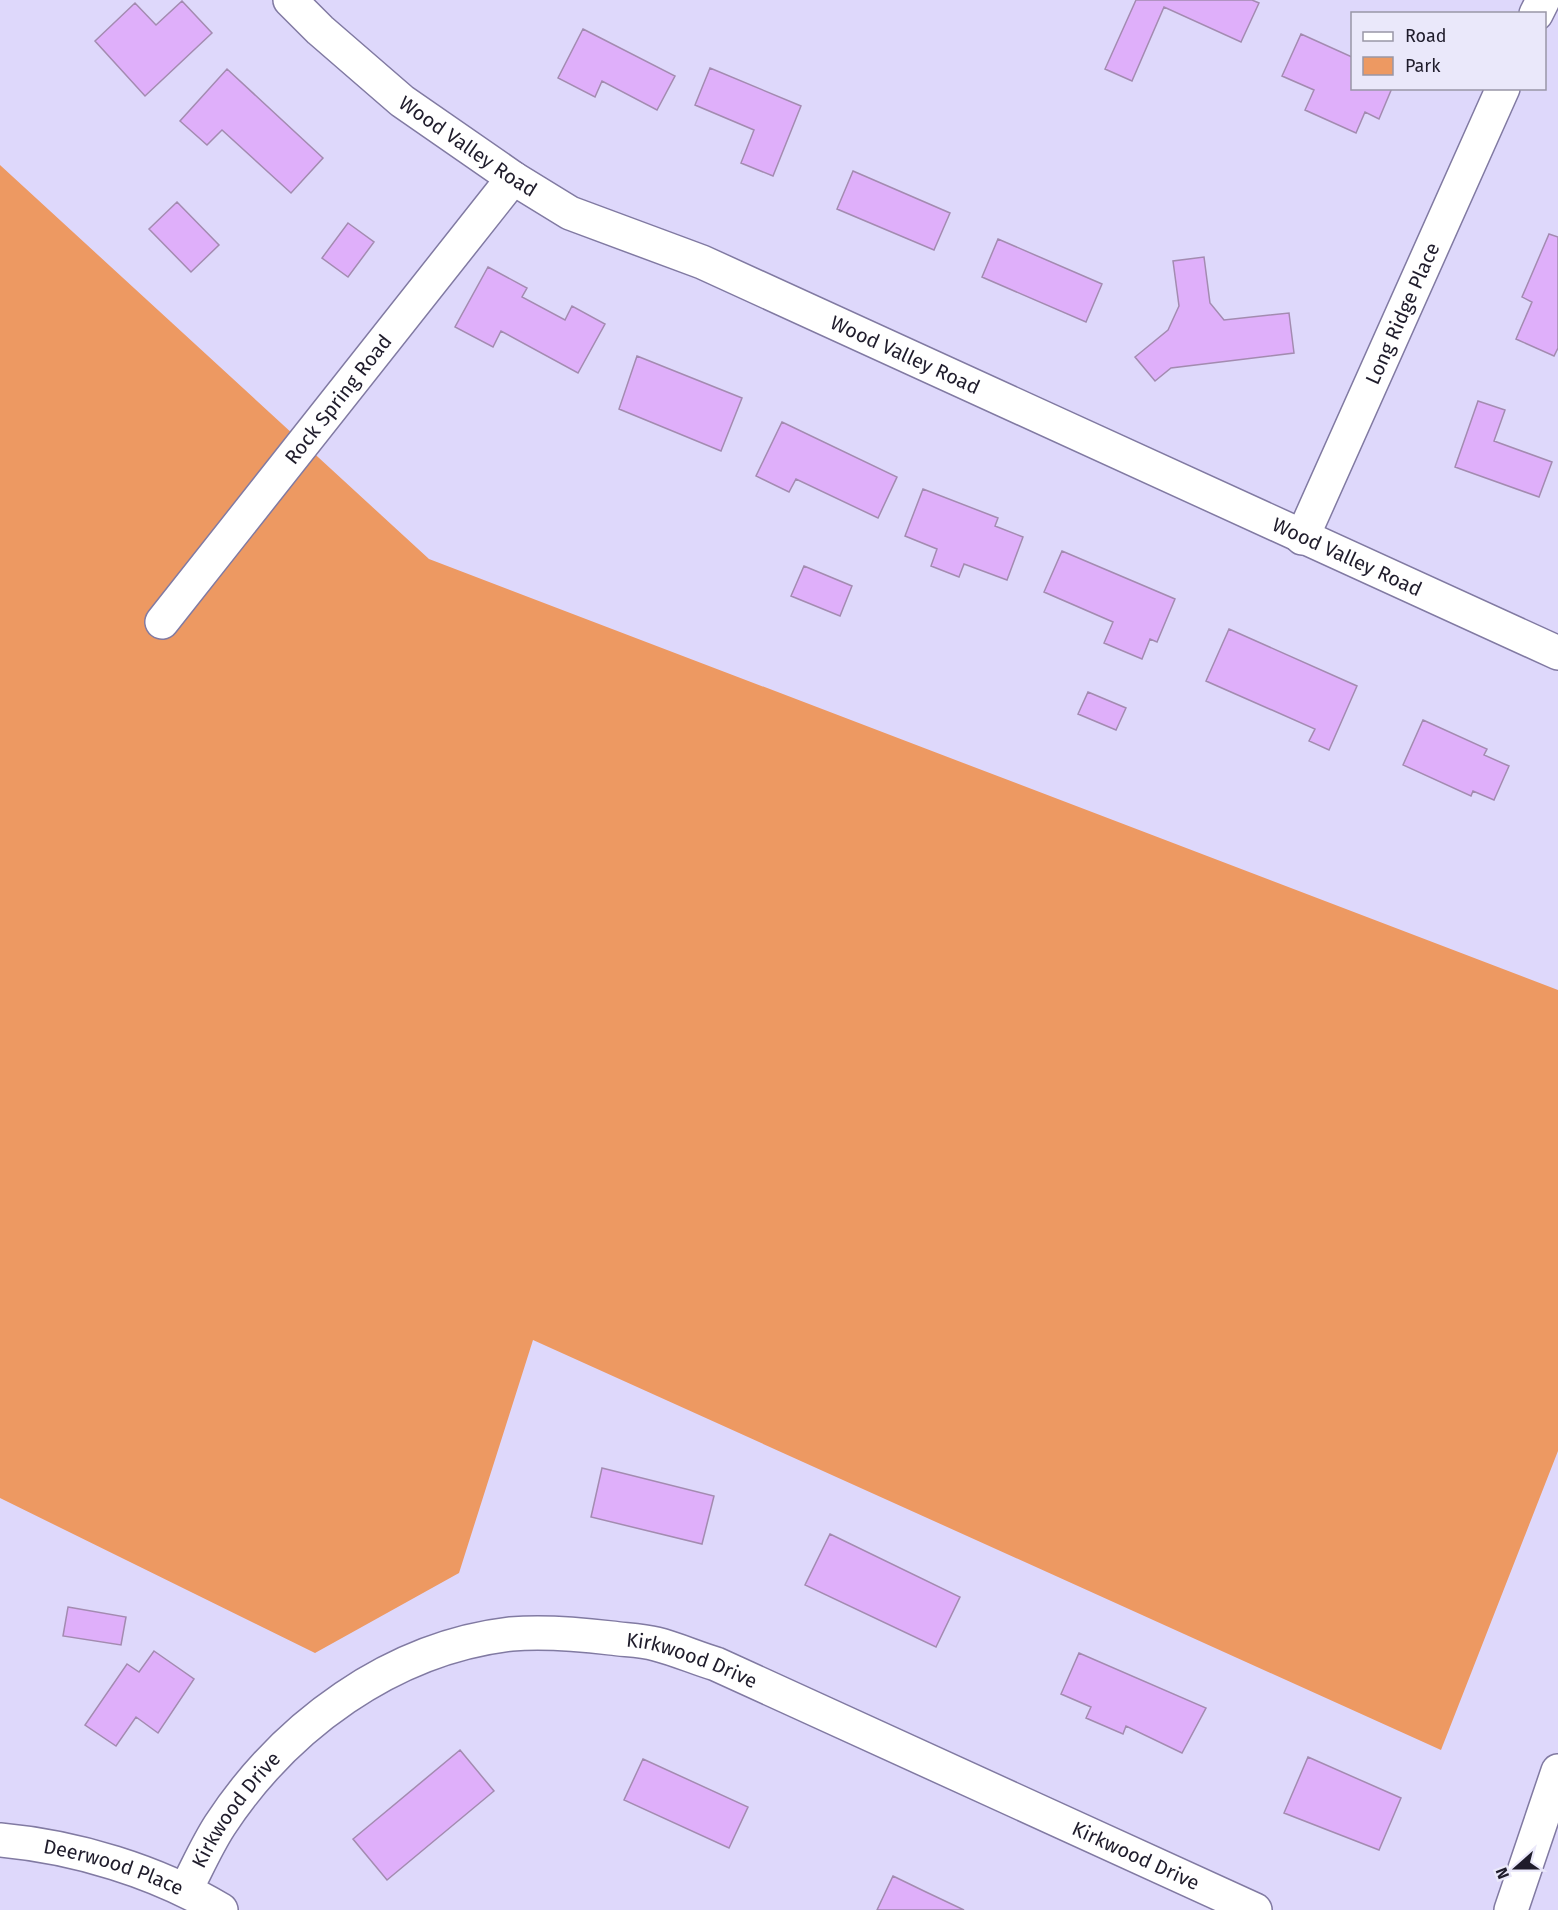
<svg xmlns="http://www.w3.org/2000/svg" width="1558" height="1910" viewBox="0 0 1558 1910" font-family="'Fira Sans',sans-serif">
<rect width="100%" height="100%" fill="#ded8fb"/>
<path fill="#ed9962" d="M0 165 429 559 1558 990V1451L1441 1750 533 1340 459 1573 315 1653 0 1498Z"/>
<path fill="#dfaffa" stroke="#a38bb0" stroke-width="1.5" d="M1136 0H1252L1259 3 1241 42 1164 7 1132 81 1105 69Z
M182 1 212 33 145 96 95 41 135 3 156 25Z
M583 29 675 76 657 110 602 81 595 97 558 78Z
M1301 34 1352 57V88H1392L1379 119 1365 112 1356 133 1305 110 1314 90 1282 76Z
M710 68 801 106 773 176 741 163 754 130 695 105Z
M227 69 323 158 291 193 222 130 207 145 180 121Z
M853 171 950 213 934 250 837 209Z
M177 202 219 245 191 272 149 229Z
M348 223 374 242 348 277 322 258Z
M1549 234 1558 237V348L1554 356 1516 339 1532 302 1522 297Z
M998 239 1102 284 1086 322 982 277Z
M1204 257 1210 303 1224 320 1289 313 1294 353 1171 368 1155 381 1135 357 1168 330 1179 306 1173 261Z
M488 267 527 288 522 297 565 320 572 306 605 324 578 373 501 331 493 347 455 327Z
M637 356 742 398 721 451 619 409Z
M1478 401 1505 410 1494 441 1552 462 1539 497 1455 467Z
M782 422 897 477 878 518 796 479 789 492 756 476Z
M923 489 998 518 995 526 1023 537 1007 580 964 564 959 577 931 566 937 549 905 536Z
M1062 551 1175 599 1157 642 1150 639 1142 659 1104 643 1113 622 1044 592Z
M804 566 852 586 840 616 791 596Z
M1229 629 1357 686 1329 750 1309 741 1315 729 1206 681Z
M1088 692 1126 708 1116 730 1078 714Z
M1423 720 1487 749 1484 755 1509 766 1494 800 1473 791 1471 796 1403 765Z
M602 1468 714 1496 702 1544 591 1517Z
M830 1534 960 1597 936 1647 805 1585Z
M68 1607 126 1617 121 1645 63 1636Z
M154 1651 194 1679 158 1733 136 1717 116 1746 85 1725 127 1664 139 1672Z
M1079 1653 1206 1708 1182 1753 1126 1726 1123 1734 1086 1718 1091 1707 1061 1694Z
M460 1750 494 1791 387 1880 353 1839Z
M1308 1757 1401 1798 1379 1850 1284 1813Z
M643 1759 748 1807 729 1848 624 1800Z
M893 1876 926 1892 964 1910H877Z"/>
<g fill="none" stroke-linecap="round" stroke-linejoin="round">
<defs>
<g id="minor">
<path id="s1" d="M290 0 320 30 402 101 513 178 570 213 702 262 1558 653"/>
<path d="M1536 14 1543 0"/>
<path id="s2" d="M1302 538 1503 88"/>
<path id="s3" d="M162 622 513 178"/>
<path id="s4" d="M0 1840C76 1847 156 1871 221 1910"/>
<path id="s5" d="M186 1889C197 1868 207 1845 220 1825 285 1726 391 1648 511 1634 544 1631 578 1634 611 1638 625 1640 641 1640 656 1644 676 1649 696 1658 716 1664L1255 1910"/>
<path d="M1511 1910 1558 1771"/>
</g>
</defs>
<use href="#minor" stroke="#817aa2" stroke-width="36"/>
<use href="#minor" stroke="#fff" stroke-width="33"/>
</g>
<g text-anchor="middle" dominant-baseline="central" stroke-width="4.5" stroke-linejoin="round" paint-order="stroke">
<g font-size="20" fill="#1f1c2b" stroke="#eae8fa">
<text stroke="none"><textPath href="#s1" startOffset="231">Wood Valley Road</textPath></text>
<text stroke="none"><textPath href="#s2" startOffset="246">Long Ridge Place</textPath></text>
<text stroke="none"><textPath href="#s1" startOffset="717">Wood Valley Road</textPath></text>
<text stroke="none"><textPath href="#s3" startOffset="284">Rock Spring Road</textPath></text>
<text stroke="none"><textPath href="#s1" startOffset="1203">Wood Valley Road</textPath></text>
<text stroke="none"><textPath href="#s5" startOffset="616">Kirkwood Drive</textPath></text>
<text stroke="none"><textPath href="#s5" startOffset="94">Kirkwood Drive</textPath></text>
<text stroke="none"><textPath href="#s5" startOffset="1102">Kirkwood Drive</textPath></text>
<text stroke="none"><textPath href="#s4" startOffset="117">Deerwood Place</textPath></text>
</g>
</g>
<rect x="1351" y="12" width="195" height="78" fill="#eae8fa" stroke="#9996a7" stroke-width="1.5"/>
<rect x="1363" y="32" width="30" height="9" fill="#ffffff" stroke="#9996a7" stroke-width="1.5"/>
<text x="1405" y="42" font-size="18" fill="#1f1c2b">Road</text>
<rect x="1363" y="57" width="30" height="18" fill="#ed9962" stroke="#9996a7" stroke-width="1.5"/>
<text x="1405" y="72" font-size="18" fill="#1f1c2b">Park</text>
<g transform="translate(1516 1868) rotate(249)" stroke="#eae8fa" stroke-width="4.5" paint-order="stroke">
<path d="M0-4.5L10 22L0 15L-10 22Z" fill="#1f1c2b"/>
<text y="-9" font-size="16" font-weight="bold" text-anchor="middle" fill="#1f1c2b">N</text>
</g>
</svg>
